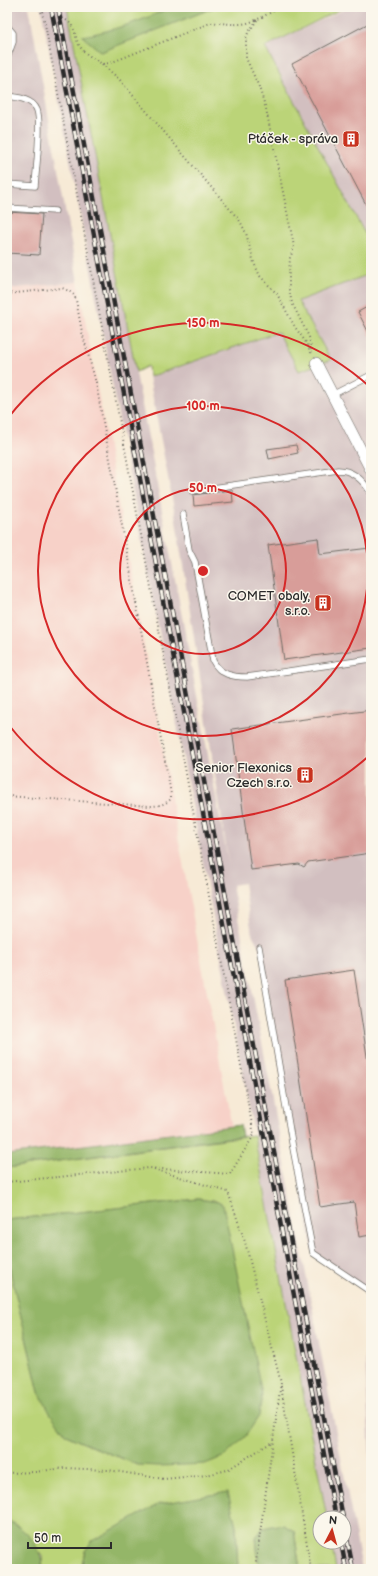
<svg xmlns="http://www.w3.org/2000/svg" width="378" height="1576" viewBox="0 0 378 1576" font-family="'Balsamiq Sans',sans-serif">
<rect width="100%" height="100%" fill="#fbf7ec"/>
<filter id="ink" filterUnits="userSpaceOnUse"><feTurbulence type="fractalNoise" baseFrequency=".025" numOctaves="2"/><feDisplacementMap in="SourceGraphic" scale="8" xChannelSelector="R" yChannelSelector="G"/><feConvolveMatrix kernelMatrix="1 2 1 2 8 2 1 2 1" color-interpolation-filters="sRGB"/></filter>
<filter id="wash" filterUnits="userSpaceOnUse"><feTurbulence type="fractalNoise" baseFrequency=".012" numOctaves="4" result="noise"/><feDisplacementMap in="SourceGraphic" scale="16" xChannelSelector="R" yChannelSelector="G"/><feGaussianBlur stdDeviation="0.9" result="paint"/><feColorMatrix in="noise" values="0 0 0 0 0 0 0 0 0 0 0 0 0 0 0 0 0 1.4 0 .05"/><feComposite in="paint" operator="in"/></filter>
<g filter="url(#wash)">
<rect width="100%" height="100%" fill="#f7ead6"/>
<path fill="#f7d1c8" d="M78 282 171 794V799L233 1133 7 1161V289Z"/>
<path fill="#d2bfc0" d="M7 7H29L78 282 7 289Z
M41 7H67L229 866 175 514 149 377 278 332 299 371 298 301 367 275 366 253 371 250V1295L313 1253 259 947 252 934 244 883 232 885 362 1569H336L331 1542H344V1518H327Z
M349 7H371V245L265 47Z
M371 1354V1481L365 1355Z"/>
<path fill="#bbd478" stroke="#738052" d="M67 7H345L265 47 371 245V250L366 253 367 275 298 301 331 360 299 371 278 332 149 377 148 366 136 372Z
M254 1135 327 1518H320V1542H331L336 1569H300L294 1531C276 1520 273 1527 256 1537L259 1569H238L236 1526 227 1492 85 1551 81 1569H43L42 1556 17 1525 7 1520V1258L39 1392 66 1435 79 1441 138 1465 218 1202 198 1199 7 1220V1168Z"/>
<path fill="#94b668" stroke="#60704a" d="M170 7 213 8 101 52 82 36C109 32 146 20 170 7Z
M240 1125 242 1136 7 1168V1155Z
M198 1199 218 1202 223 1205 262 1394 259 1416 245 1437 225 1456 205 1464 159 1466 138 1465 79 1441 66 1435 50 1413 39 1392 7 1258V1220Z
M228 1492 236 1526 238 1569H81L85 1551 92 1541 159 1504Z
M7 1520C29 1532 40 1544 43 1569H7Z
M277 1525H284L294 1531 300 1569H259L256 1537 263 1528Z"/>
<g id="blocks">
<path fill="#d89d99" d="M371 22V214L292 64Z
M7 212 42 214 39 255 7 253Z
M371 305V337L358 312Z
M296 445 298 453 269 459 267 449Z
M232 490 233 502 194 506 193 495Z
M318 538 320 554 370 548 371 558V648L284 660 268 545Z
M371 710V821H370L371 853 308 862 304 867 299 864 251 870 232 729Z
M354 970 371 1083V1235L359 1237 354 1202 320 1207 285 980Z"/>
</g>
</g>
<g filter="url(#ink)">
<use href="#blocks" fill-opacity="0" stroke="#726e67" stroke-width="1"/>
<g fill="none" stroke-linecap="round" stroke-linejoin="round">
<defs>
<path id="service" d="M7 26 13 33V42L7 58
M7 96C17 97 33 99 37 110 42 124 36 169 35 186L7 184
M7 208 55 211
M332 395 371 375
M192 491 338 470C353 470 363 480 371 493
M183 514 189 550 195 562 213 661C220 675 233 677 247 677L371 659
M259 947 292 1143 313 1253 371 1292"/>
<path id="minor" d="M316 363 371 470"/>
</defs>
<use href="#service" stroke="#726e67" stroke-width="7"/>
<use href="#minor" stroke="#726e67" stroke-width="12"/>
<path stroke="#726e67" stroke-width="2" stroke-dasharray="1 3" stroke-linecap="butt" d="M36 7 44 12
M66 20C78 28 73 37 81 48 86 55 95 59 102 64L110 63 210 23C222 22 235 26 247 23 259 20 270 12 282 7
M257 20 248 33 246 38V58L259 87 266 109 293 241 294 248 290 258 289 274V290L292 303 309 337 312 353
M102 64 119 79 240 221 246 233 254 263 260 276 277 294 295 327 307 344 312 355
M7 294 62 288 69 291 74 295 76 300 82 332 96 383 171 794V799C164 805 158 806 149 806L7 796
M154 1169 228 1192 245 1242 281 1383 255 1569
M7 1182 149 1168 230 1174 254 1135 44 19 40 9
M281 1386 311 1569
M7 1473 35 1472 64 1468 108 1470 164 1479 207 1475 227 1470 272 1442"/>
<use href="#service" stroke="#fff" stroke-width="5.5"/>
<use href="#minor" stroke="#fff" stroke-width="11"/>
<defs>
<path id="rail" d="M51 7 336 1518
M58 7 343 1518
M344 1523 353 1569
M341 1542 346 1569"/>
</defs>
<use href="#rail" stroke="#2b2b2b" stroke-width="4.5"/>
<use href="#rail" stroke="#fbf7ec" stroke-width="3" stroke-dasharray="9" stroke-linecap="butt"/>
</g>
</g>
<g fill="none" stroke="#d62828" stroke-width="2">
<circle cx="203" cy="571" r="83"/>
<circle cx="203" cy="571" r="165"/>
<path d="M371 754A248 248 0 0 1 8 724M8 418A248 248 0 0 1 371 388"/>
</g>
<defs>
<symbol id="building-square" viewBox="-11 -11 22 22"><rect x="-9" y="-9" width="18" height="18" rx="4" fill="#c8321e" stroke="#fbf7ec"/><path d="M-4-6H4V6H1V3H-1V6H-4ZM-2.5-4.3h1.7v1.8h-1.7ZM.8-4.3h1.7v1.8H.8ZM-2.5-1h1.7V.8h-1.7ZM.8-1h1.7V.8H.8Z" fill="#fff"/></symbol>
</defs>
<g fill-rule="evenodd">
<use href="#building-square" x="341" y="129" width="20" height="20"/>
<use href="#building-square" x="313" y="593" width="20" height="20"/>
<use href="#building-square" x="295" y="765" width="20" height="20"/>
</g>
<g text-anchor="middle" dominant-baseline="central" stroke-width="3" stroke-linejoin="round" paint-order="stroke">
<g font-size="13" fill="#2b2b2b" stroke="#fbf7ec" text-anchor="end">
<text x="338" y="139">Ptáček - správa</text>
<text x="310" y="596">COMET obaly,<tspan x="310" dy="15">s.r.o.</tspan></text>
<text x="292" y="768">Senior Flexonics<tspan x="292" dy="15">Czech s.r.o.</tspan></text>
</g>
</g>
<circle cx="203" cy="571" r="6" fill="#d62828" stroke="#fbf7ec" stroke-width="2"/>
<g font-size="12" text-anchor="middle" font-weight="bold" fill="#d62828" stroke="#fbf7ec" stroke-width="3" stroke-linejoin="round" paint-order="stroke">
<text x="203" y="327">150 m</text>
<text x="203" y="410">100 m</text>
<text x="203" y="492">50 m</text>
</g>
<rect width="378" height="1576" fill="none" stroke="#fbf7ec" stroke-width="24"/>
<g transform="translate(332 1530) rotate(6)"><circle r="19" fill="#fbf7ec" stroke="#a8a59f"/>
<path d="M0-3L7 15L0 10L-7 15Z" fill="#c8321e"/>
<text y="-6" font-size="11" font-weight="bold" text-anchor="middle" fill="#2b2b2b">N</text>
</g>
<path d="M28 1542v6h83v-6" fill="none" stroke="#2b2b2b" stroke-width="2"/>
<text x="34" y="1542" font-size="12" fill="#2b2b2b" stroke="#fbf7ec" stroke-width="3" paint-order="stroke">50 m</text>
</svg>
